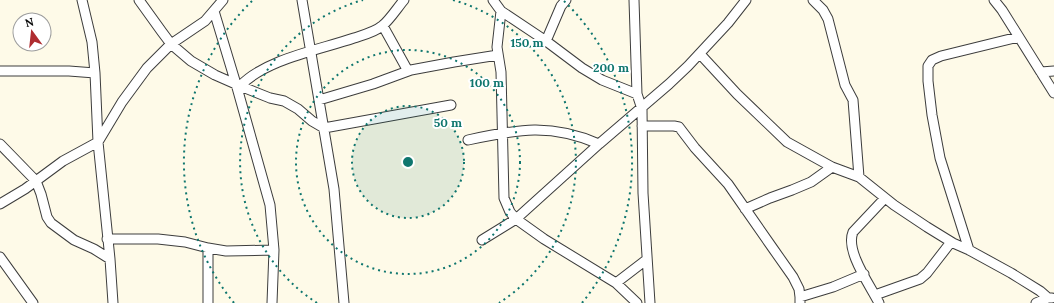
<svg xmlns="http://www.w3.org/2000/svg" width="1054" height="303" viewBox="0 0 1054 303" font-family="Lora,serif">
<rect width="100%" height="100%" fill="#fefae8"/>
<g fill="none" stroke-linecap="round" stroke-linejoin="round">
<defs>
<path id="minor" d="M82 0 92 42 95 73 98 142 110 259 113 303
M139 0 162 32 171 44 191 61 215 75 240 86 270 98 284 101 298 109 312 121 324 128 451 105
M302 0 334 189 344 303
M493 0 501 11 546 41 582 68 602 80 637 94
M634 0 637 94 642 109 643 193 650 303
M813 0 823 10 828 19 845 85 853 100 859 177
M994 0 1002 10 1054 93
M214 11 236 84 270 205 274 250 272 303
M501 11 497 47 501 72 504 198 510 212 516 219 544 239 616 283 637 303
M383 26 408 71
M546 41 561 6 566 0
M700 54 737 94 787 142 832 167 859 177 894 205 927 227 953 243 969 250 1011 273 1040 291 1048 298
M0 71H69L95 73
M1041 72 1054 71
M240 86C266 59 319 50 354 38 363 35 375 32 382 26 389 21 398 7 404 0
M319 100 373 84 411 70 454 62 498 55
M642 126H674L679 127 695 148 728 184 774 250 793 277 799 289 800 297V303
M468 140C518 129 551 123 599 144
M0 144 36 181 41 194 47 217 51 223 74 240 94 249 110 259
M0 204 25 189 63 161 98 142 122 102 147 68 171 44 205 21 223 0
M745 209 770 198 792 190 811 182 832 167
M107 239H158L185 242 208 248 226 251 274 250
M482 240 516 219 599 144 669 84 688 66 728 23 746 0
M969 250 940 158 932 115 928 81V66L932 60 941 56 1018 37
M0 257 33 303
M616 283 646 260
M875 295 920 279 927 273 951 242
M800 297 833 287 864 274
M208 303V248
M879 303C870 285 845 251 853 232L885 198
M1036 303 1048 298H1052"/>
</defs>
<use href="#minor" stroke="#3d3d3d" stroke-width="11"/>
<use href="#minor" stroke="#fff" stroke-width="9"/>
</g>
<circle cx="408" cy="162" r="56" fill="#0f766e" fill-opacity=".12"/>
<g fill="none" stroke="#0f766e" stroke-width="2" stroke-dasharray="2 4">
<circle cx="408" cy="162" r="56"/>
<circle cx="408" cy="162" r="112"/>
<path d="M317 303A168 168 0 0 1 363 0M453 0A168 168 0 0 1 499 303"/>
<path d="M234 303A224 224 0 0 1 252 1M564 1A224 224 0 0 1 582 303"/>
</g>
<circle cx="408" cy="162" r="6" fill="#0f766e" stroke="#fff" stroke-width="2"/>
<g font-size="12" text-anchor="middle" font-weight="bold" fill="#0f766e" stroke="#fff" stroke-width="4" stroke-linejoin="round" paint-order="stroke">
<text x="527" y="47">150 m</text>
<text x="611" y="72">200 m</text>
<text x="487" y="87">100 m</text>
<text x="448" y="127">50 m</text>
</g>
<g transform="translate(32 32) rotate(345)"><circle r="19" fill="#ffffff" stroke="#9d9d9d"/>
<path d="M0-3L7 15L0 10L-7 15Z" fill="#af2c30"/>
<text y="-6" font-size="11" font-weight="bold" text-anchor="middle" fill="#0a0a0a">N</text>
</g>
</svg>
